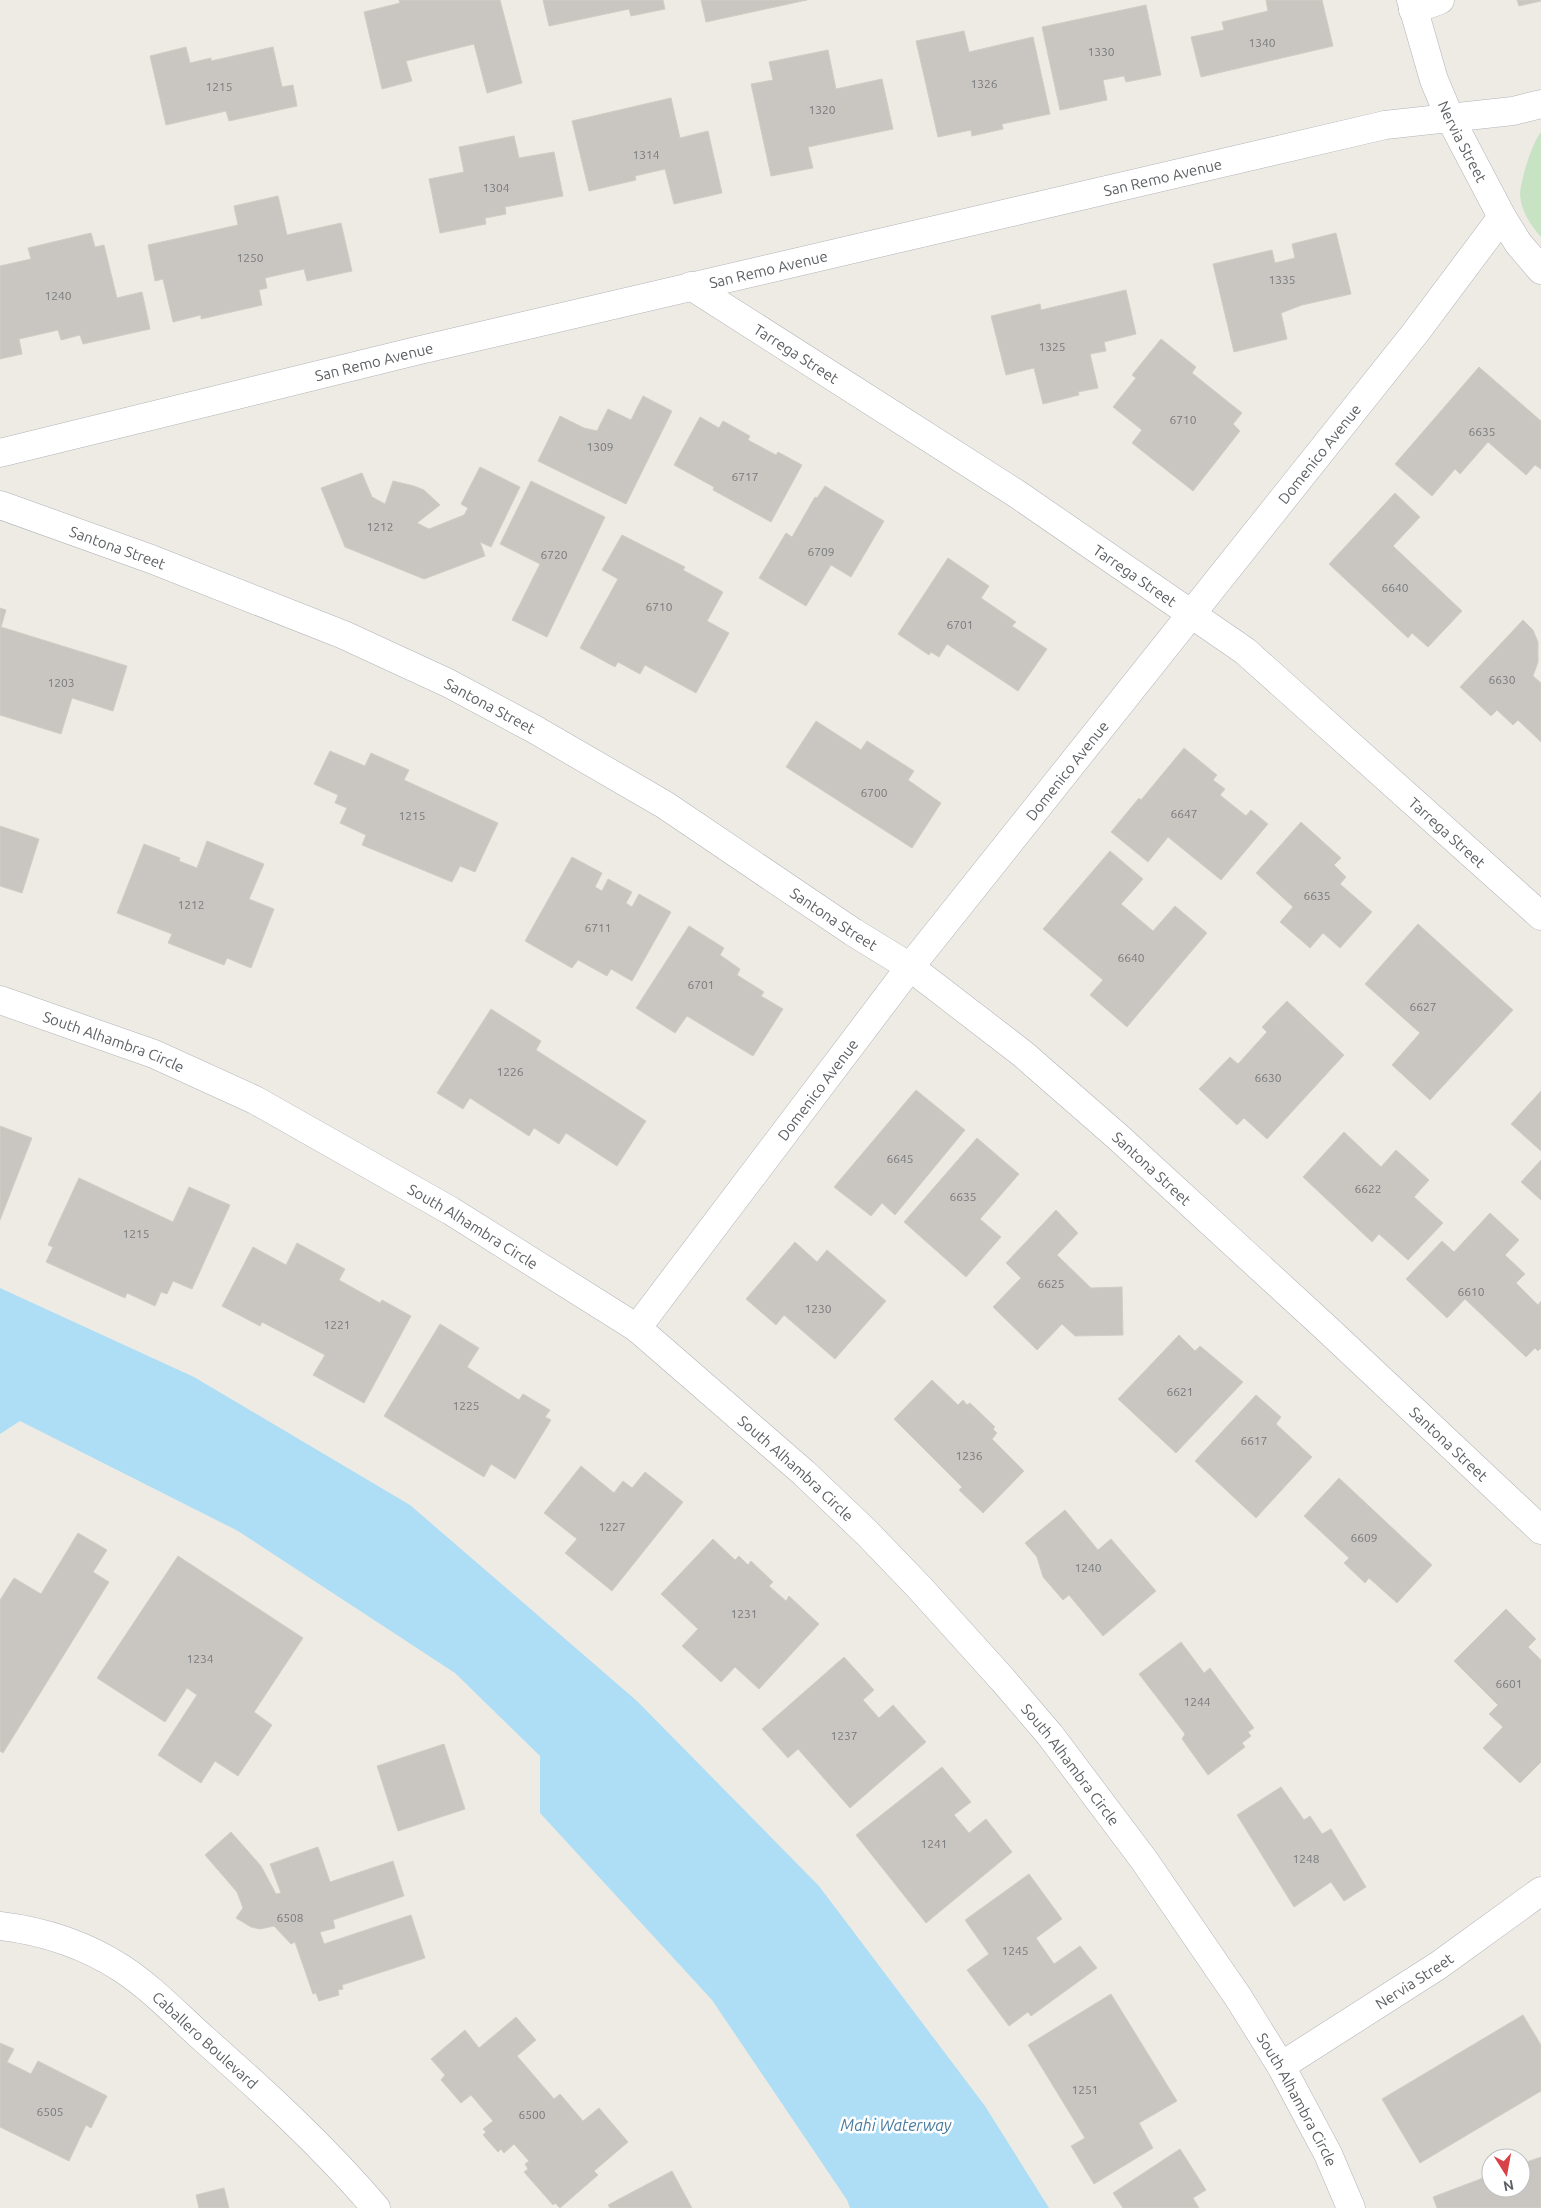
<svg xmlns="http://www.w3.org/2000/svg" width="1541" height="2208" viewBox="0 0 1541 2208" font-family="Ubuntu,sans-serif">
<rect width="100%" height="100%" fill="#eeebe5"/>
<path fill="#c8e3c4" d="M1541 132V237C1531 226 1521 211 1520 195 1520 181 1532 143 1541 132Z"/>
<path fill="#addef6" d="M0 1288 194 1377 410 1505 637 1701 819 1886 985 2106 1049 2208H850L847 2200 712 2000 540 1813V1756L455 1673 238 1531 20 1421 0 1434Z"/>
<path fill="#c9c6c2" stroke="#d2ccc4" d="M399 0H500L522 83 487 93 474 44 406 61 412 81 382 89 364 12 400 3Z
M543 0H663L665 9 631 16 629 9 549 26Z
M701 0H807L706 22Z
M1266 0H1322L1333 46 1201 77 1191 37 1224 30 1222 22 1268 11Z
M1517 0H1541V1L1519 6Z
M1146 5 1161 75 1126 82 1124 76 1103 80 1107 100 1060 110 1042 27Z
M964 31 969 52 1033 37 1050 114 1002 124 1003 129 972 136 971 130 938 137 916 41Z
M186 47 190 63 211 58V61L273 47 282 87 293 85 297 106 229 121 226 111 166 125 150 56Z
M828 50 836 89 882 79 893 129 808 147 813 168 771 176 751 84 773 80 769 62Z
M671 98 680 138 708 131 722 193 674 204 665 169 635 176 636 180 589 191 572 121Z
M514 136 519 158 554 152 563 196 505 207 506 214 485 218 486 224 440 233 429 179 464 172 459 147Z
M278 196 287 235 341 223 352 271 307 281 304 269 265 278 267 288 259 290 262 305 201 319V315L173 322 163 279 155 281 148 245 238 225 234 206Z
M91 233 95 247 104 245 117 298 142 292 150 329 83 344 80 335 61 340 58 330 19 339 22 354 0 359V266L31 259 28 248Z
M1336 233 1351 294 1302 305 1281 313 1287 339 1234 352 1213 264 1272 250 1275 263 1295 258 1292 244Z
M1126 290 1136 334 1104 342 1106 351 1090 354 1098 388 1078 392 1079 395 1043 404 1034 368 1006 375 991 316 1040 304 1041 310Z
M1161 339 1196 367 1192 373 1242 413 1233 424 1240 431 1193 491 1132 443 1142 430 1113 407 1136 378 1132 375Z
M1479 367 1541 421V469L1535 465 1526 475 1488 442 1460 474 1455 469 1432 496 1395 464Z
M643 396 672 411 626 504 538 461 560 416 584 428 597 431 608 409 631 420Z
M700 417 719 428 723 421 750 436 748 440 776 455 778 452 802 465 771 522 713 490 714 487 674 465Z
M480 467 520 487 491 547 480 542 485 556 424 579 345 547 321 488 362 473 372 497 385 504 393 481 414 486 424 490 440 505 417 523 429 529 464 515 468 508 461 504Z
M531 481 605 517 547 637 512 620 540 564 500 544Z
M825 486 884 521 851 577 831 565 806 606 759 578 786 533 792 537 815 497 817 498Z
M1395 493 1420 517 1393 546 1462 611 1428 647 1412 633 1408 638 1329 564Z
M622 535 685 567 683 570 723 592 707 621 729 633 696 693 645 665 640 674 618 662 615 667 580 648 618 579 602 570Z
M948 558 989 586 981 598 1016 622 1012 626 1047 649 1018 691 947 644 939 657 931 652 929 655 898 634Z
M0 608 6 610 1 627 127 666 113 711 72 698 61 734 0 715Z
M1523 620 1533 630 1538 642V662L1533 676 1541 683V742L1518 720 1513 725 1497 710 1491 716 1460 687Z
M816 721 861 750 867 741 914 771 908 780 941 803 912 848 786 767Z
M1184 748 1217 775 1213 780 1225 789 1220 795 1246 816 1251 810 1268 824 1221 880 1168 837 1148 862 1111 832 1139 798 1141 800Z
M330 751 365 766 371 753 409 770 404 780 498 823 475 872 460 866 452 882 362 845 366 835 340 823 347 808 335 803 338 795 314 784Z
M1301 822 1341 858 1334 865 1346 877 1340 884 1372 912 1340 948 1323 933 1310 948 1280 922 1293 907 1256 873Z
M0 826 39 839 22 893 0 886Z
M207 841 264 864 249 899 274 909 251 968 227 958 224 965 168 943 172 934 117 913 144 844 180 858 179 861 197 868Z
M1110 851 1143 879 1121 904 1153 931 1175 906 1207 933 1127 1027 1090 995 1103 980 1043 929Z
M572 857 602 873 595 887 602 891 608 879 632 892 626 903 632 907 639 894 671 912 632 981 611 969 607 976 578 960 572 968 525 941Z
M1418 924 1513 1010 1430 1100 1392 1065 1420 1033 1365 984Z
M689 926 724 948 720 955 740 969 737 975 764 992 761 996 783 1009 753 1056 687 1016 675 1033 636 1008Z
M1287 1001 1344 1055 1267 1139 1244 1118 1237 1125 1199 1089 1230 1057 1238 1064 1267 1032 1262 1027Z
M491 1009 541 1041 536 1050 646 1121 617 1166 566 1133 559 1144 534 1128 529 1136 470 1098 463 1109 437 1093Z
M916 1090 965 1130 895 1215 882 1203 871 1216 834 1187Z
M1541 1091V1151L1511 1124Z
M0 1126 32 1138 0 1220Z
M1344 1132 1381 1167 1396 1150 1429 1180 1414 1197 1443 1223 1408 1260 1379 1234 1372 1242 1303 1177Z
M977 1138 1019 1174 980 1219 1001 1237 966 1277 904 1222Z
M1541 1160V1200L1521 1182Z
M79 1178 173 1222 189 1187 230 1205 192 1289 173 1281 167 1294 161 1292 155 1306 127 1293 125 1298 46 1262 53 1247 48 1245Z
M1056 1210 1078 1233 1057 1255 1091 1288 1122 1287 1123 1335 1075 1336 1062 1324 1037 1350 993 1307 1021 1278 1006 1263Z
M1490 1213 1519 1240 1505 1255 1525 1274 1516 1283 1538 1305 1541 1301V1348L1538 1351 1535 1348 1526 1357 1465 1299 1447 1318 1406 1279 1442 1241 1454 1252Z
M795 1242 817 1262 827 1250 886 1301 835 1359 784 1315 776 1325 746 1299Z
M297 1243 345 1269 339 1280 380 1303 382 1300 411 1316 364 1403 313 1375 325 1355 262 1322 260 1326 222 1306 253 1247 286 1265Z
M440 1324 479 1348 467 1367 519 1400 523 1394 550 1410 545 1417 551 1420 515 1479 491 1464 484 1477 384 1416Z
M1179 1335 1195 1351 1200 1346 1243 1382 1176 1453 1118 1399Z
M932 1380 958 1405 963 1400 967 1405 970 1403 995 1427 993 1429 997 1433 992 1439 1024 1471 983 1513 959 1490 962 1487 894 1419Z
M1256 1395 1281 1417 1276 1424 1312 1457 1256 1518 1195 1461Z
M581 1466 614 1493 623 1481 632 1488 645 1472 683 1502 612 1591 565 1553 577 1539 544 1513Z
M1339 1478 1432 1565 1397 1603 1369 1578 1365 1583 1344 1563 1349 1558 1304 1516Z
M1065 1510 1098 1550 1111 1539 1156 1591 1103 1636 1069 1595 1063 1600 1043 1577 1037 1557 1025 1543Z
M78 1533 107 1550 93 1572 109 1582 3 1753 0 1751V1600L14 1578 41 1594Z
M713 1539 735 1560 739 1556 748 1565 751 1561 773 1582 769 1586 786 1601 789 1596 819 1624 759 1689 735 1667 721 1682 682 1646 698 1629 661 1594Z
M178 1556 303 1638 254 1712 272 1725 238 1776 215 1761 201 1783 158 1755 197 1695 187 1688 165 1722 97 1678Z
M1506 1609 1536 1639 1528 1647 1541 1660V1762L1520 1783 1483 1748 1503 1727 1489 1714 1498 1705 1454 1661Z
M1181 1642 1204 1673 1210 1668 1254 1728 1248 1732 1251 1736 1242 1743 1245 1747 1208 1775 1182 1739 1185 1734 1139 1674Z
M844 1657 874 1690 863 1700 879 1718 893 1705 926 1742 850 1808 798 1749 788 1758 762 1729Z
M444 1744 465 1809 398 1831 377 1766Z
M942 1767 971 1802 954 1815 969 1833 986 1819 1012 1852 926 1923 856 1835Z
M1281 1787 1304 1820 1310 1816 1322 1834 1331 1829 1366 1887 1344 1901 1331 1882 1294 1907 1237 1815Z
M231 1832 261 1866 276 1894 281 1893 270 1864 318 1847 330 1882 393 1861 404 1896 333 1920 335 1928 320 1932 324 1944 411 1915 425 1958 342 1985 343 1989 338 1990 339 1995 319 2001 316 1993 313 1994 295 1942 291 1944 274 1926 260 1929 251 1927 236 1918 243 1908 237 1892 205 1855Z
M1029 1874 1062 1919 1036 1938 1054 1964 1080 1946 1097 1968 1031 2016 1028 2012 1009 2026 967 1970 989 1954 965 1920Z
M1111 1994 1177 2101 1139 2123 1153 2148 1094 2184 1071 2146 1085 2138 1028 2045Z
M1523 2015 1541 2045V2091L1420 2163 1382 2099Z
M516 2017 536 2040 517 2056 554 2099 560 2094 583 2121 599 2108 628 2142 594 2171 598 2175 560 2208 555 2203 553 2205 524 2172 528 2169 525 2164 529 2161 514 2144 504 2153 501 2149 498 2152 483 2135 486 2132 483 2129 493 2121 471 2095 461 2103 441 2080 445 2075 431 2059 465 2030 479 2048Z
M0 2043 14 2049 7 2062 31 2074 38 2061 107 2096 91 2128 86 2125 69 2161 0 2127Z
M1180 2149 1206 2190 1193 2198 1199 2208H1123L1113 2193Z
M1541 2157V2208H1437L1433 2197 1491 2175V2188H1521V2164Z
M672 2171 692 2208H610L608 2205Z
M224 2188 229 2208H199L196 2195Z"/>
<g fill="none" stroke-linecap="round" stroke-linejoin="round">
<defs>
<g id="minor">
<path id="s1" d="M1411 0 1434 80 1450 118 1502 217 1518 243 1541 270"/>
<path d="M1413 10 1440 0"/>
<path id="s2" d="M691 286 1017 494 1245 651 1541 916"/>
<path id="s3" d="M0 453 416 351 1385 125 1513 111 1541 104"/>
<path id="s4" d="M0 505 151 559 344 635 448 683 534 729 665 805 853 932 910 967 1023 1054 1118 1137 1325 1327 1541 1530"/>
<path id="s5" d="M0 1000 154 1054 255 1100 451 1211 637 1328 804 1473 867 1533 919 1587 1003 1680 1050 1735 1144 1860 1238 1997 1281 2066 1328 2154 1351 2208"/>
<path id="s6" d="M637 1328 910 967 1416 332 1502 217"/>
<path id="s7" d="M0 1926C42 1931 85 1945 121 1968 152 1988 178 2016 205 2040 265 2093 324 2147 376 2208"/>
<path id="s8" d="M1281 2066 1439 1965 1541 1891"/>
</g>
</defs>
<use href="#minor" stroke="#b0b3b6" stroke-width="29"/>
<use href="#minor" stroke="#fff" stroke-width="28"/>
</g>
<g text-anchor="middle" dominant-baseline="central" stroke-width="5" stroke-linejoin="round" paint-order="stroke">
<g font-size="12" fill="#787a7c">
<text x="1262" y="42">1340</text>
<text x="1101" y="51">1330</text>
<text x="984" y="83">1326</text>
<text x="219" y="86">1215</text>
<text x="822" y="109">1320</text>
<text x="646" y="154">1314</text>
<text x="496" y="187">1304</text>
<text x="250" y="257">1250</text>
<text x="1282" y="279">1335</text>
<text x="58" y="295">1240</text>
<text x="1052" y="346">1325</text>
<text x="1183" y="419">6710</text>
<text x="1482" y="431">6635</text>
<text x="600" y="446">1309</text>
<text x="745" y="476">6717</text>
<text x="380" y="526">1212</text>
<text x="821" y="551">6709</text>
<text x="554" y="554">6720</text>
<text x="1395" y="587">6640</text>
<text x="659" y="606">6710</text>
<text x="960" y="624">6701</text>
<text x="1502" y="679">6630</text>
<text x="61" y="682">1203</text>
<text x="874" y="792">6700</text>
<text x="1184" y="813">6647</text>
<text x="412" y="815">1215</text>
<text x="1317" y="895">6635</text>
<text x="191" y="904">1212</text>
<text x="598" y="927">6711</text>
<text x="1131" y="957">6640</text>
<text x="701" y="984">6701</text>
<text x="1423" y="1006">6627</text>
<text x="510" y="1071">1226</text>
<text x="1268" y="1077">6630</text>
<text x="900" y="1158">6645</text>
<text x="1368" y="1188">6622</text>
<text x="963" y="1196">6635</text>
<text x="136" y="1233">1215</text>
<text x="1051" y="1283">6625</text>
<text x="1471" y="1291">6610</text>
<text x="818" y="1308">1230</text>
<text x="337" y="1324">1221</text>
<text x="1180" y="1391">6621</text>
<text x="466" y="1405">1225</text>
<text x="1254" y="1440">6617</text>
<text x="969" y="1455">1236</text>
<text x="612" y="1526">1227</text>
<text x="1364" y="1537">6609</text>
<text x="1088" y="1567">1240</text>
<text x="744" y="1613">1231</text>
<text x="200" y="1658">1234</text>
<text x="1509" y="1683">6601</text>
<text x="1197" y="1701">1244</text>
<text x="844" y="1735">1237</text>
<text x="934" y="1843">1241</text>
<text x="1306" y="1858">1248</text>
<text x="290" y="1917">6508</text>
<text x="1015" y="1950">1245</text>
<text x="1085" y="2089">1251</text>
<text x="50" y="2111">6505</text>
<text x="532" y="2114">6500</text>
</g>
<g font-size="15" fill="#5d6164" stroke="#fff">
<text stroke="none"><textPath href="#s1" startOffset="151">Nervia Street</textPath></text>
<text stroke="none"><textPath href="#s3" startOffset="1195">San Remo Avenue</textPath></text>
<text stroke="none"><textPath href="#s3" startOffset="790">San Remo Avenue</textPath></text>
<text stroke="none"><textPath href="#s2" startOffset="125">Tarrega Street</textPath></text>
<text stroke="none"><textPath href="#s3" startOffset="385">San Remo Avenue</textPath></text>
<text stroke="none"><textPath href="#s6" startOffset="1109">Domenico Avenue</textPath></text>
<text stroke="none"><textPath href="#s4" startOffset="125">Santona Street</textPath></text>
<text stroke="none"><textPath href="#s2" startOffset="530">Tarrega Street</textPath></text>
<text stroke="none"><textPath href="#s4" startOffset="530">Santona Street</textPath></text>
<text stroke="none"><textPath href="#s6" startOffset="704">Domenico Avenue</textPath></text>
<text stroke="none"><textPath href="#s2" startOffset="935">Tarrega Street</textPath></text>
<text stroke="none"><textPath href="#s4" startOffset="935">Santona Street</textPath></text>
<text stroke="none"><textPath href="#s5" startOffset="121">South Alhambra Circle</textPath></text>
<text stroke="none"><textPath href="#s6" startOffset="299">Domenico Avenue</textPath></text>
<text stroke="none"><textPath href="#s4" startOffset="1340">Santona Street</textPath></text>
<text stroke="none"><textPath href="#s5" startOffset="526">South Alhambra Circle</textPath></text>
<text stroke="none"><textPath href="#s4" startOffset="1745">Santona Street</textPath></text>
<text stroke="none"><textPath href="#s5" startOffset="931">South Alhambra Circle</textPath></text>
<text stroke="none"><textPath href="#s5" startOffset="1336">South Alhambra Circle</textPath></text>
<text stroke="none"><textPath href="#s8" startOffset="158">Nervia Street</textPath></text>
<text stroke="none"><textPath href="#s7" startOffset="240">Caballero Boulevard</textPath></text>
<text stroke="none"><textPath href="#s5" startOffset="1741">South Alhambra Circle</textPath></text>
</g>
<g font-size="16" font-style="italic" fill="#487b9e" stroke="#fff">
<text x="896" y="2125">Mahi Waterway</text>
</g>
</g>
<g transform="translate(1506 2173) rotate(169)"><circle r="24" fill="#ffffff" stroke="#bec0c1"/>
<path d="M0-4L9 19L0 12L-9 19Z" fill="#d84146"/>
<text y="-8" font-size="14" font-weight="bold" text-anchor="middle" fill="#5d6164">N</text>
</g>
</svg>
